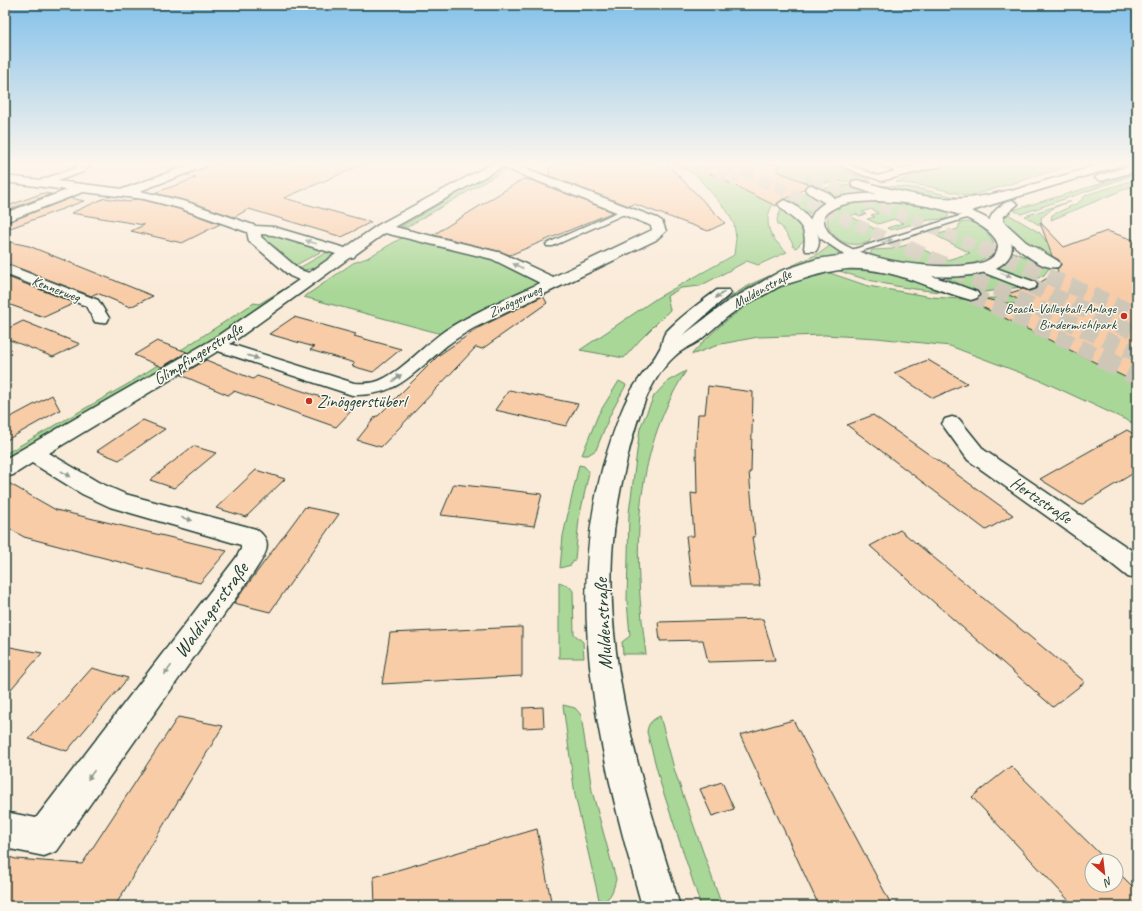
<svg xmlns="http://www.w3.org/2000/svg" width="1142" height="911" viewBox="0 0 1142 911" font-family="Caveat,sans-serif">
<rect width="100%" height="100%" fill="#faead8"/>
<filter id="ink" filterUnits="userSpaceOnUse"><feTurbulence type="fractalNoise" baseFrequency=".025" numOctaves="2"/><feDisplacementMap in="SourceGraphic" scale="8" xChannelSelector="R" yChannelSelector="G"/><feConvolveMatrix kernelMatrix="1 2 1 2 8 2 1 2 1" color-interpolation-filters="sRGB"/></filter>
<g filter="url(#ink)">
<path fill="#a9d797" stroke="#648a66" d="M674 164H828L871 181C844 180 767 182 768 221 768 235 777 243 787 252L758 265 747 261 700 286 681 288 667 296 670 310 640 340 624 358 580 350 657 298 734 255 736 238 734 224 727 211 696 175Z
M955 164H1077L970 196 926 186 896 182 905 179 908 176Z
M1124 164H1130L984 208 977 211 974 215 961 210 980 207Z
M501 168 505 170 407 227H400Z
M1137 173V174L1021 214 1013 210Z
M1137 179V184L1051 220 1052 215 1078 203 1086 195Z
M852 185 879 196 836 200 817 189Z
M873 185 915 188 974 201 909 195Z
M810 191 822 200 813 215 787 202Z
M868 201C891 201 930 201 950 213L946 219 929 220 891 230 887 228 903 223 894 219 878 224 867 219 875 217 871 215 878 213 871 209 862 212 866 214 860 216 855 214 850 216 883 233 873 236 869 242C863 244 856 245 850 244 837 242 823 228 829 215L844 205Z
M1071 201 1053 208 1041 218 1042 227 1025 216Z
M782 207 794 214 807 237 796 248 792 246 793 244 781 226 778 225 777 219Z
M1008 214 1040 233 1054 252 1053 261 1042 256 1003 224 1004 218Z
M967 222C978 222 988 232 993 241 999 281 890 263 870 254L872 250 892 249 910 244 947 260 970 253 935 235 958 229 960 223Z
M267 233 271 234 324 250 294 266 278 249 261 237Z
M405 236 487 256 534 278 539 284 442 334 304 297 353 263 367 258Z
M831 245 856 257 783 271 756 283 724 301 749 285 820 253Z
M329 251 334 255C329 264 310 272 300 269L301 267Z
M1011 251 1050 267 1044 275 1030 282 994 267C1004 263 1008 261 1011 251Z
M846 268C887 269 920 280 958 293 916 291 874 284 834 269Z
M824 271 868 286 932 297 960 299 995 298 1029 293 1137 287V425L1042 381 950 346 877 338 824 335 758 337 721 344 691 355C728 313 770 286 824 271Z
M939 274H984L993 276 1021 287 977 293Z
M284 289H287L218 337 5 462V454L128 384 254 303 259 304Z
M686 371C631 457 633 555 646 654H623L622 642 630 636 627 601 629 513 640 428 654 396 668 381Z
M619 381 626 385 610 415 596 450 588 455H582L598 415Z
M579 465 584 466 589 472 579 519 575 559 571 565 560 568 563 536Z
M559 582 569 586 573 591 574 634 583 642 584 658H559Z
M563 705 575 708 581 715 592 791 616 879C613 891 612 897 600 904L575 795Z
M660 716 675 772 722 906H701L661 785 647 732C648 723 652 720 660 716Z"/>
<path fill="#f9cca8" stroke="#1f3d34" d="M167 164H188L170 171 167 170Z
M209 164H364L284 198 371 222 342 237 249 209 234 217 187 201 154 193 196 178 186 175 207 167Z
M550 164H667L725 223 708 231 634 204 629 206 549 176Z
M691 164H779L777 171 809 184 804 189 786 199H783L776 206Z
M523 179 534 181 613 212 510 255 502 252 433 235Z
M43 193 51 194 5 211V207Z
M71 198 84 201 5 230V223Z
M105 198 129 202 135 199 144 200 179 209 220 224 182 243 131 231 144 225 71 213Z
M1040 222 1064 247 1107 231 1137 241V383L974 303 979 298 1029 307 1030 305 1007 294 1023 289 1029 291 1035 289 1038 284 1058 271 1057 269 1061 265 1059 260 1052 256Z
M5 241 29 246 153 296 130 307 97 293 91 296 5 263Z
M5 276 75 303 44 317 5 303Z
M543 296 547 303 482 349 476 347 381 447 357 440 376 416H378L439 355 480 327Z
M294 317 356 334 354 336 401 349 373 372 352 366 355 363 310 350 314 347 269 334Z
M23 321 80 344 53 357 5 338V330Z
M157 341 187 352 162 367 134 355Z
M206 360 253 379 257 376 354 408 336 427 234 391 228 395 181 375Z
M928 360 967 383 933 398 894 373Z
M708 386 753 392 751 472H749L755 537H752L760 586H692L686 536H694L691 493 697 494 696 446 698 414H705Z
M509 390 578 404 566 426 495 410Z
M52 395 60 410 5 441V420Z
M873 415 937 460 1013 515 986 530 847 425Z
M143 420 165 429 119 460 97 451Z
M1127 430 1137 436V471L1081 505 1040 479Z
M193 446 216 453 174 488 150 480Z
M256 470 285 479 246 517 216 508Z
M5 481 56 510 227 551 200 583 24 537 5 526Z
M454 484 542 494 534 526 441 515Z
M305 507 339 514 270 612 234 603Z
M900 530 983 598 1085 682 1053 707 870 546Z
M763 619 775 660 708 662 703 640 660 641 658 622Z
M522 627V676L382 684 390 633Z
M5 646 42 653 5 696Z
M92 668 128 678 67 751 29 739Z
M543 707 544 727 523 728V708Z
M178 717 223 726 115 906H5V856L16 859 82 864Z
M793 720 860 845 892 906H819L740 735Z
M1011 766 1107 861H1092V885H1116V870L1137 891V906H1074L972 797Z
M722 782 734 809 712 816 700 789Z
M537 829 552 906H375L374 877Z"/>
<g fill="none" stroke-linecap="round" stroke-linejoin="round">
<path stroke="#cec7b7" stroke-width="12" stroke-dasharray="12 6" stroke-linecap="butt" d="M700 164 738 182
M726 164 910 249
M780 164 983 249"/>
<path stroke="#cec7b7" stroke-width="16" stroke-dasharray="16 8" stroke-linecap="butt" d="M908 248 1137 354
M981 248 1137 314
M1029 285 1137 333
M971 295 1103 358"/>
<path stroke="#cec7b7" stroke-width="21" stroke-dasharray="21 10" stroke-linecap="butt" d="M1100 357 1137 375"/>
<defs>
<path id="lane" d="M837 164H846L884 178 881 180 863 175Z
M881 164H887L906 172 903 174 882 166Z
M624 209 631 211 553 246H547L546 244Z
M966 214 973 216 852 254H846L845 252Z"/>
<path id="street" d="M79 164H92L83 172 57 181 123 189 192 164H208L206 166 140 191 187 202 256 226 274 227 345 248 378 225 491 164H514L657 218 662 221 666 231 656 240 474 328C461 335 449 343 438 353 408 378 394 396 352 395L218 351 49 453 98 482 125 494 256 529C276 543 264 556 254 572L57 851 44 856 5 848V812L36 818 236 558 241 549V545L110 507 82 494 32 463 13 475 5 477V459L210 341 299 280 290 276 249 241 247 232 179 208 144 199 83 192 5 222V213L67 190 5 182V176L41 180 75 168ZM502 167 647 224 651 226 652 230 553 277 502 253 395 227ZM385 233 492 259 540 283C510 297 478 310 449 328 426 342 400 375 375 382 368 384 361 383 354 383L230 344 349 258 354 257 356 254ZM261 234 273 235 336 254 309 273 300 270 261 237Z
M923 164H942L940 166 881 181 875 178 877 176Z
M5 264 98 300 109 318 107 322 101 323 95 322 86 306 5 274Z
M952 417 959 419 984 450 1137 554V580L1128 577 1097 552 968 460 942 424 945 419Z"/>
<path id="secondary" d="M1102 164H1120L1118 166 971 211C983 216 996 222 1005 232 1011 239 1014 246 1010 255 996 282 931 278 905 273 892 271 879 266 866 263 851 261 830 265 816 269 802 272 792 279 780 286 767 294 753 300 740 308 725 317 714 329 700 340 692 346 682 349 675 356 648 380 636 422 628 455 620 488 614 521 612 555 606 675 645 794 680 906H642C602 763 563 613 603 466 610 443 617 419 628 397 636 380 650 367 659 350 663 345 661 338 666 332 681 316 700 303 717 290H729L731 293 682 336 727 302 781 271 817 259 845 255 820 238 810 222C817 184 898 194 925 198 933 200 942 204 949 204 956 204 964 203 971 203ZM878 201C915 203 957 207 988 231 992 235 997 239 998 246 998 254 992 258 986 261 955 275 818 261 824 216 837 201 860 202 878 201Z
M1137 164V171L1101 181 1095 178 1097 176Z"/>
<path id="highway" d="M857 180C894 190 929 201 967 198 982 197 996 193 1010 190L1016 194 1014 197C1000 200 984 204 969 206 929 209 890 198 853 187L851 184 853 181Z
M811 185 829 193 840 203 838 206H830L807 192 805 189 807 186Z
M784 200C800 204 828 234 816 251H806L804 248C809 221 790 221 778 204Z
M1012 200 1018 204 1003 217V221L1026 242 1058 261 1060 264 1058 267C1039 272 1005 237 991 225L989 222C991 212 1002 203 1012 200Z
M847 261C892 261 935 276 977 292L979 295 977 298 971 300C929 289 892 267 847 269 822 271 797 282 773 288L768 286 765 283 768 280 819 265Z
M982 263 1035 282 1037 285 1035 288 1029 290 977 270 975 267 977 264Z"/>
</defs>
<use href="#lane" stroke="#1f3d34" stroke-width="3"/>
<use href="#street" stroke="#1f3d34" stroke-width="3"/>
<use href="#secondary" stroke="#1f3d34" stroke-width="3"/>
<use href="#highway" stroke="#1f3d34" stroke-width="3"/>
<use href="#lane" fill="#fbf7ec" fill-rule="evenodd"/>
<use href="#street" fill="#fbf7ec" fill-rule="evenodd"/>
<use href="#secondary" fill="#fbf7ec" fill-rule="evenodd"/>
<use href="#highway" fill="#fbf7ec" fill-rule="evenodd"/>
</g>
<defs><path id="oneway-solid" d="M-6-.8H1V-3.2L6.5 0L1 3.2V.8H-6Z"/></defs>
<g fill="#8d9a90">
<use href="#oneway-solid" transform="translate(887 241) rotate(-17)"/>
<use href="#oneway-solid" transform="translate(311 242) rotate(-163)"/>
<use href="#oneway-solid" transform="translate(518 266) rotate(-154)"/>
<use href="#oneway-solid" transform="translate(1006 275) rotate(21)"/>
<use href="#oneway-solid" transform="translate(720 295) rotate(145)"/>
<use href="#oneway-solid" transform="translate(253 357) rotate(18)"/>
<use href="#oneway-solid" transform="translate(397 378) rotate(-38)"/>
<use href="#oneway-solid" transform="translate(66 474) rotate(31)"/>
<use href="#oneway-solid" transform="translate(187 519) rotate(15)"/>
<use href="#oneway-solid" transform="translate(168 670) rotate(126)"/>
<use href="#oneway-solid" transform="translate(91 775) rotate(126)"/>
</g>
</g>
<linearGradient id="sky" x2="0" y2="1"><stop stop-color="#83c1ea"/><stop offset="0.56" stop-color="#fdf6ed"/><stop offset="1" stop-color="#fdf6ed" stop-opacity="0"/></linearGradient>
<rect width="1142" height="292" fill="url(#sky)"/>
<g fill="#c8321e" stroke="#fbf7ec" stroke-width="1.5">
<circle cx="1124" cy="316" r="4"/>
<circle cx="309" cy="401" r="4"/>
</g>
<g text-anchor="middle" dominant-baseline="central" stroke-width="3" stroke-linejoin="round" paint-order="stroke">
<g font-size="14" fill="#1f3d34" stroke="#fbf7ec">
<text transform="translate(56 289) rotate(21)">Kennerweg</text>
<text transform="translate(762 289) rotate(-29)">Muldenstraße</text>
<text transform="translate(515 301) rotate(-26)">Zinöggerweg</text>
</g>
<g font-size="14" fill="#1f3d34" stroke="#fbf7ec" text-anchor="end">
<text x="1116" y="308">Beach-Volleyball-Anlage<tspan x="1116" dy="16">Bindermichlpark</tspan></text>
</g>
<g font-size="17" fill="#1f3d34" stroke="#fbf7ec">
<text transform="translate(198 354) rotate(-32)">Glimpfingerstraße</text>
<text transform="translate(1041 500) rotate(34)">Hertzstraße</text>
</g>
<g font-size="17" fill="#1f3d34" stroke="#fbf7ec" text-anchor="start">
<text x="317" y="401">Zinöggerstüberl</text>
</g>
<g font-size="20" fill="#1f3d34" stroke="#fbf7ec">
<text transform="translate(211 610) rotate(-54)">Waldingerstraße</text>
<text transform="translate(603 624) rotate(-93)">Muldenstraße</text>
</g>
</g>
<rect width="1142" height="911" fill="none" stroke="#fbf7ec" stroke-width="20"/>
<rect x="10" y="10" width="1122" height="891" fill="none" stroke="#1f3d34" stroke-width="1.5" filter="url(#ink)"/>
<g transform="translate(1104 873) rotate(152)"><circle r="19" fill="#fbf7ec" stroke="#a3ada2"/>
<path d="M0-3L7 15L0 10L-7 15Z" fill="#c8321e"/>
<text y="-6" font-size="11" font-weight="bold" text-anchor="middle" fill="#1f3d34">N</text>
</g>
</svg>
